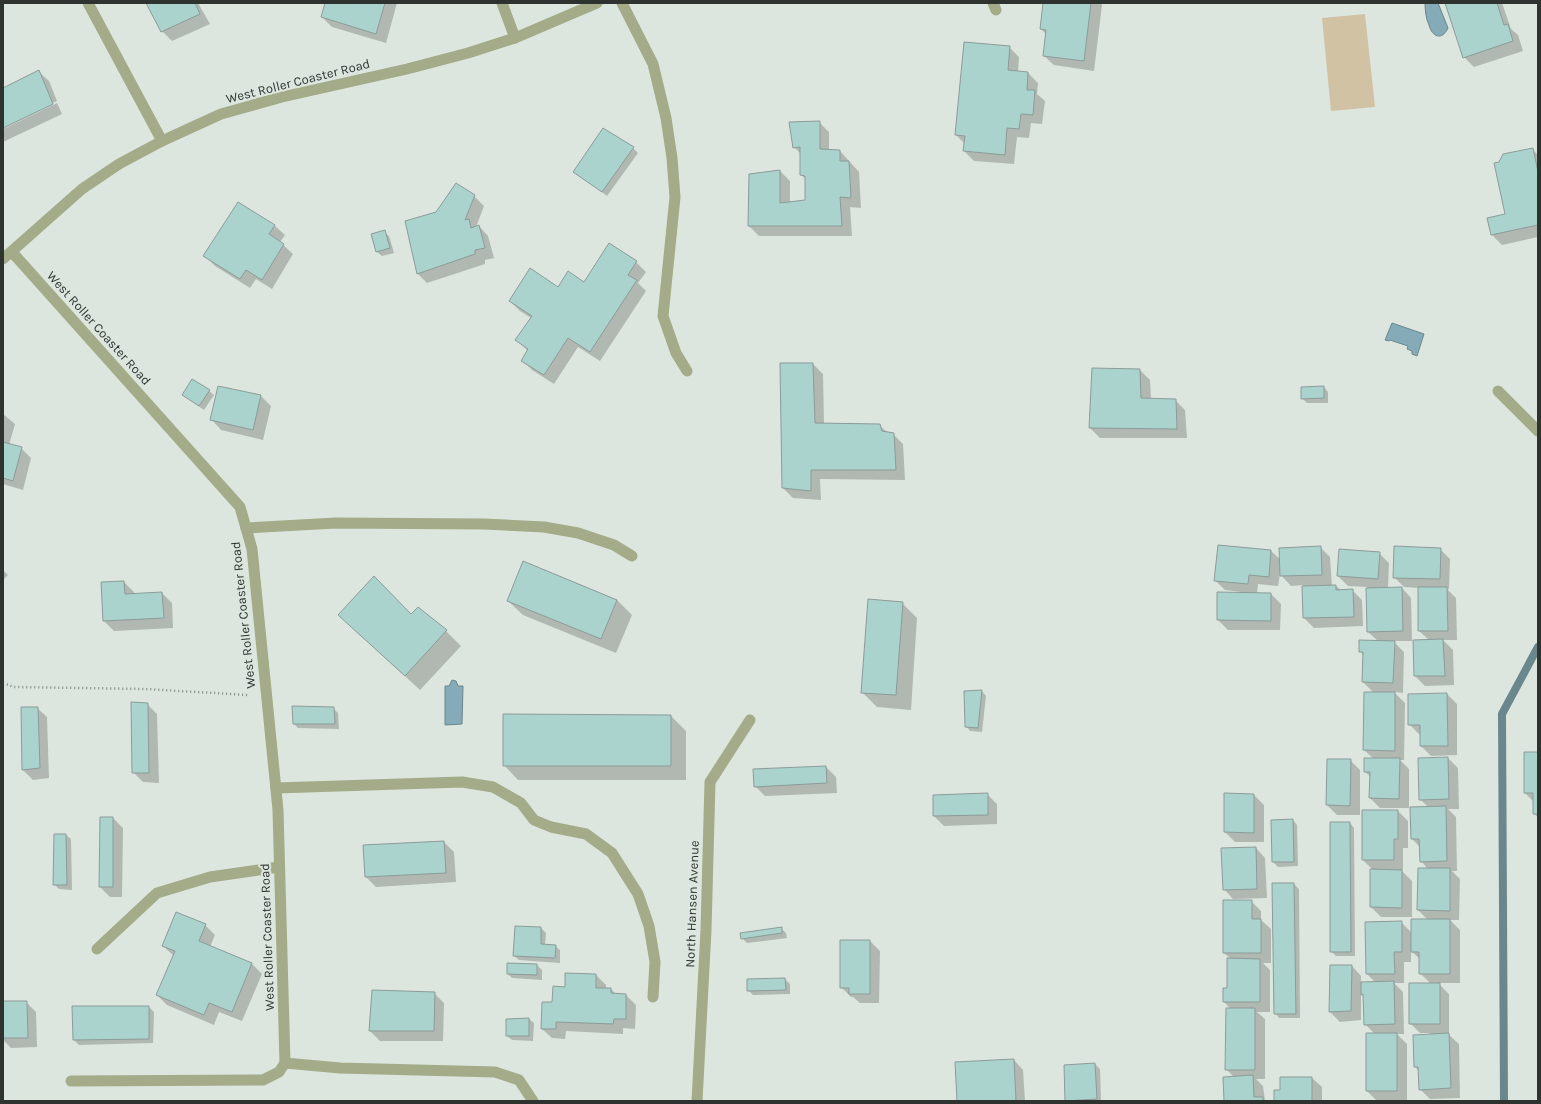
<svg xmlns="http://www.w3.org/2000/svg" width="1541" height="1104" viewBox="0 0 1541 1104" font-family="Karla,sans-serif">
<rect width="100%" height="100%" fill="#dce6de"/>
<path fill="#d1c2a4" d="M1365 14 1375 107 1331 111 1322 18Z"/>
<path fill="#84abb7" stroke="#6a878e" d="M1425 3H1438L1448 28C1442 41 1432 37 1429 25 1426 19 1425 10 1425 3Z
M1392 323 1424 334 1417 356 1412 354V351L1407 349 1408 346 1390 340 1389 341 1385 340Z
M452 680 456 681 458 686H463L462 724 445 725V686H449Z"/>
<path fill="#0003" d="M147 3H198L210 24 172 41 162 31Z
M322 3H397L386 43 332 27 322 17 325 4Z
M1044 3H1100L1102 5 1094 71 1054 65 1044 56 1047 35 1041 29Z
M1446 3H1502L1511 29 1518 35 1523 51 1474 67 1464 57Z
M1009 47 1019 57 1018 72 1028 73 1038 83 1037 94 1045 101 1042 124 1031 123 1029 138 1017 137 1014 164 974 161 964 151 965 144 956 135Z
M39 72 49 81 57 101 3 126V89Z
M57 103 62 114 3 142V129Z
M819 122 829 132V150L840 151 859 172 861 208 850 207 852 236H759L749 226 750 175 780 171 790 181V203L806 201V179L801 175V154L794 147Z
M633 148 638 153 607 196 574 172Z
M1532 149 1538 155V237L1502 245 1492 235 1506 215Z
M474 196 484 206 476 227 479 226 488 236 494 258 485 260V264L427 283 417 273 437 213Z
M239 203 275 226 285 235 280 242 293 254 272 289 256 279 250 288 215 266 205 256Z
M384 232 389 236 394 253 382 256 377 252 372 235Z
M636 262 646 272 638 283 646 291 600 361 578 347 554 384 532 370 522 360 528 351 517 340 531 318 520 311 510 301 584 283Z
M781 364H813L823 374 824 424 879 425 888 433 893 434 903 444 905 480 820 479 821 500 793 498 783 488Z
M1140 370 1150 380 1151 399 1175 400 1185 410 1187 438H1100L1090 428Z
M219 387 261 396 271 406 263 440 221 430 212 420Z
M1324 387 1328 392V403H1307L1302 398Z
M209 391 214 395 204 410 183 395Z
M3 414 15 424 9 445 21 448 31 458 23 490 3 484Z
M1219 546 1271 551 1281 560 1320 547 1330 557 1332 586H1336L1341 590H1352L1362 600 1363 626 1314 628 1304 618 1303 585 1291 586 1280 574 1278 586 1258 584 1257 594H1271L1281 604 1280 630H1228L1218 620 1241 592 1225 590 1215 580Z
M1440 549 1450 559 1449 589H1447L1456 598 1457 640H1443L1453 650 1454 685 1425 686 1415 676 1414 641H1393L1404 652 1403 693 1394 692 1405 703 1404 760H1400L1409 769V808H1380L1370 798 1371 777 1365 772 1374 759 1364 750 1374 693 1363 682 1364 656 1360 651 1378 641 1368 632 1367 587 1348 586 1338 576 1340 550 1379 553 1389 563 1388 588H1402L1411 598 1412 641 1429 640 1419 631V588L1404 587 1394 577Z
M523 562 617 600 632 615 616 653 523 615 508 601Z
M3 570 8 575 3 580Z
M124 582 134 592V595L162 593 172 603 173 628 114 631 104 621 102 583Z
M902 603 917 618 911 710 877 707 862 692Z
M339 615H411L446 631 461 646 420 690Z
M982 691 986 696 982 732 970 731 966 726Z
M1447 694 1457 704V755L1431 756 1421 746V734H1419L1409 724Z
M147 704 157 714 159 783 143 782 133 772Z
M37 708 47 717 49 778 33 780 23 770Z
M333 708 338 713 339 729 298 728 294 724Z
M671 716 686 731V780H518L504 765Z
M1538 753V818L1534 813V802L1525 793Z
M1448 758 1458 768 1459 809H1448L1456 817 1457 871H1452L1460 879 1459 920H1450L1460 930V983H1438L1449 994V1033H1447L1459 1044 1460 1098 1430 1099 1420 1089 1419 1071 1415 1067 1430 1033H1420L1410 1023 1431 984 1420 973V959L1411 951V962H1404V983H1394L1403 992 1404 1034H1397L1407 1044V1101H1377L1367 1091 1375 1034 1365 1024 1364 997 1361 993V1020L1340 1022 1330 1012 1331 966H1352L1361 976V983H1376L1367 974 1401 922 1412 933 1428 920 1418 910 1428 869 1421 861 1420 847 1412 839 1428 807 1420 799Z
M1350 760 1360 770V815H1337L1327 805Z
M826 767 836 777 837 793 765 796 755 786Z
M987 794 997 804V824L944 826 934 816Z
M1225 794 1254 795 1264 805V842H1235L1225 832Z
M1398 811 1408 821V848H1403V870H1401L1412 881V917H1381L1371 907 1373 870 1363 860Z
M113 818 123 828 122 897H110L100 887Z
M1293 820 1297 825 1298 866 1278 867 1273 862Z
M1350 823 1354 828 1355 956H1336L1331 951Z
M66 835 71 839 72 890 59 889 54 884Z
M444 842 454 852 456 882 376 887 366 877Z
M1256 848 1265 858 1267 898 1233 899 1224 889Z
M1273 884H1294L1299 889 1300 1018H1279L1275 1013Z
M1224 901H1251L1261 911V920L1271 929V963H1263L1270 970V1012H1257L1265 1019V1079H1256L1263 1086 1265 1101H1225L1234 1077 1226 1069 1231 1009 1224 1002 1228 989 1231 959 1224 953Z
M205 925 215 935 210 947 252 964 262 974 242 1021 219 1012 214 1025 167 1005 157 995 174 956 163 946Z
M541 928 546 933 545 945 555 946 560 950V963L519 960 514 956Z
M781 928 786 933 787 938 747 943 742 938Z
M870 941 880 951 879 1003H860L853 997H851L841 987Z
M537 965 542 970V980L512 978 508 974Z
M596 975 606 985V989H611L616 994 626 995 636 1005 635 1029 623 1028V1034L566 1031 565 1039 552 1038 542 1029 553 1003 566 988Z
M785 979 790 984V994L753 995 748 990Z
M434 993 444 1003 443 1041H380L370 1031Z
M3 1002H26L36 1012 37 1047 11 1048 3 1040Z
M149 1007 154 1012 153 1043 79 1045 74 1040Z
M529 1019 534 1023 533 1041 512 1040 507 1036Z
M1014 1060 1023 1070 1025 1101H958Z
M1095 1064 1100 1069 1101 1101H1067L1066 1100Z
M1312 1078 1322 1087V1101H1275L1281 1091Z"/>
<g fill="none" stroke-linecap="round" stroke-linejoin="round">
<path stroke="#6a878e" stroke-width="8" d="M1504 1101 1502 714 1538 647"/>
</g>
<path fill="#a9d3cc" stroke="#8d9b99" d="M146 3H195L200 14 161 32Z
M325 3H385L376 34 321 17Z
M1043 3H1091L1084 61 1043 56 1046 30 1040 29Z
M1445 3H1497L1504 25 1508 24 1513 41 1463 58Z
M964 42 1010 46 1008 70 1028 72 1027 90H1035L1033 115 1021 114 1019 129 1007 128 1005 155 963 151 965 136 955 135Z
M39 70 53 104 3 128V88Z
M820 121V149L840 150V161H849L851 198 840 197 842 226H748L749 174 780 170V203L805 200V176L800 175V147L793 148 789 122Z
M603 128 634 147 602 192 573 172Z
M1533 148 1538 172V225L1491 235 1487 218 1505 214 1494 163 1499 162 1503 154Z
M456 183 475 195 465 220 469 219 471 228 479 225 485 248 475 250V254L417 274 405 221 436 212Z
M238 202 275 225 269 234 284 244 262 280 246 270 240 279 203 256Z
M385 230 390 248 376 252 371 234Z
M609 243 637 261 628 275 637 280 590 352 568 338 544 375 521 361 528 349 515 340 532 316 509 301 530 268 558 287 568 271 584 282Z
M780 363H813L815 423 880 424 882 431 894 433 896 470H811V491L782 488Z
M1092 368 1140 369 1141 398 1176 399 1177 429 1089 428Z
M192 379 210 390 199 406 182 395Z
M218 386 261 395 253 430 210 420Z
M1324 386V398L1301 399V387Z
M3 442 22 447 13 481 3 478Z
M1218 545 1271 550 1269 577 1249 575 1248 584 1214 581Z
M1321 546 1322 575 1280 576 1279 548Z
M1394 546 1441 548 1440 579 1393 578Z
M1339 549 1380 552 1378 579 1337 576Z
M523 561 617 600 601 639 507 601Z
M374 576 411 614 418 607 447 630 405 676 338 615Z
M124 581 125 594 162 592 164 618 103 621 101 582Z
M1336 585V590L1353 589 1354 617 1303 618 1302 586Z
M1402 587 1403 631 1367 632 1366 588Z
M1418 587H1447L1448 631H1418Z
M1217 592 1271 593V621L1217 620Z
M868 599 903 602 896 695 861 693Z
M1443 639 1445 676H1414L1413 640Z
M1359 640 1395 641 1393 683 1362 682 1363 652H1359Z
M982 690 978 728 965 727 964 691Z
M1364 692H1395V751L1363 750Z
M1447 693 1448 746H1420V725H1408V694Z
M131 702 148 703 149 773H132Z
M292 706 334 707 335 724H293Z
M21 707H38L40 768 22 770Z
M503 714 671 715V766H503Z
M1524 752H1538V814H1533V793H1524Z
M1448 757 1449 799 1419 800 1418 758Z
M1364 758H1400L1399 799 1369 798 1370 772H1364Z
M1327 759H1351L1350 806 1326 805Z
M826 766 827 783 754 787 753 769Z
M988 793V815L933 816V795Z
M1224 793 1254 794V833L1224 832Z
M1446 806 1447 861 1420 862 1419 839H1411L1410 807Z
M1362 810H1398V839H1394V860H1362Z
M100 817H113V887H99Z
M1293 819 1294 862H1272L1271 820Z
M1330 822H1350L1351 952H1330Z
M54 834H66L67 885H53Z
M444 841 446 873 365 877 363 845Z
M1256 847 1257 889 1223 890 1221 848Z
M1418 868H1450V911L1417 910Z
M1370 869 1402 870V908L1370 907Z
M1272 883H1294L1296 1014H1274Z
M1223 900H1252V919H1261V953H1223Z
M176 912 206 924 199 941 252 963 232 1012 209 1003 204 1015 156 995 175 951 162 946Z
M1411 919H1450V974H1419V952H1411Z
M1402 921V952H1394L1395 974H1366L1365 922Z
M515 926 541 927V944L556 945 555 958 513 956Z
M782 927V933L741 939 740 933Z
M840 940H870V994H849V988H840Z
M1227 958 1260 959V1002H1223V988H1227Z
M507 963 537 964V975L507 974Z
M1330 965H1352L1351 1011 1329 1012Z
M565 973 596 974V988H611V993L626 994V1019H614L613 1024 556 1022V1029H541L542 1002H552L553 986 565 987Z
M785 978 786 990 747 991V979Z
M1394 981 1395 1024 1364 1025 1363 994 1361 995V982Z
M1409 983H1440V1024H1409Z
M372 990 435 992 434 1031H369Z
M3 1001H27L28 1038H3Z
M72 1006H149V1039L73 1040Z
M1226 1008H1255V1070H1225Z
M529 1018V1036H506V1019Z
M1366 1033H1397V1091H1366Z
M1449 1033 1451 1088 1419 1090 1418 1067H1414L1413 1035Z
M1014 1059 1016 1101H957L955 1062Z
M1095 1063 1097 1099 1065 1101 1064 1065Z
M1253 1075 1254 1097H1263V1101H1224L1223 1077Z
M1280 1077H1312V1101H1274V1090H1280Z"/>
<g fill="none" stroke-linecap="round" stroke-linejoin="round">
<path stroke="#818882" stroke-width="2.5" stroke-dasharray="1 3" stroke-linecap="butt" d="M3 683 14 687 145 689 248 695"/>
<path stroke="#a3ab89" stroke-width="11" d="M622 3 653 64 666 118 672 158 675 197 663 316 676 353 687 371
M993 3 996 10
M1498 391 1538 431
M246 528 336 523 484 524 544 527 578 533 614 545 632 556
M276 788 462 782 493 787 521 803 534 820 551 827 586 834 612 853 638 894 649 926 655 962 653 997
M97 949 157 893 210 877 279 867
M71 1081 263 1080 279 1072 285 1063 340 1068 495 1072 519 1080 533 1101"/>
<path stroke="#a3ab89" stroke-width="11" d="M88 3 162 141
M502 3 515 38
M12 252 240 507 252 549 278 810 285 1063
M697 1101 706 930 710 782 750 720"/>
<path stroke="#a3ab89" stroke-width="11" d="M3 259 82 189 119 164 162 141 221 114 282 97 407 69 468 53 515 38 597 3"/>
</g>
<g text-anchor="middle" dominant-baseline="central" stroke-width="4" stroke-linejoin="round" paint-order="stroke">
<g font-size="13" fill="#2f3330" stroke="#dce6de">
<text transform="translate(298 81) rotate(-14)">West Roller Coaster Road</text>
<text transform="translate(99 328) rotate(48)">West Roller Coaster Road</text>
<text transform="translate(243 615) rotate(-96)">West Roller Coaster Road</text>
<text transform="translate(692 904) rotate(-88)">North Hansen Avenue</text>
<text transform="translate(267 937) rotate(-92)">West Roller Coaster Road</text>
</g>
</g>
<rect width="1541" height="1104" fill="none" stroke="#2f3330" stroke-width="8"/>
</svg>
